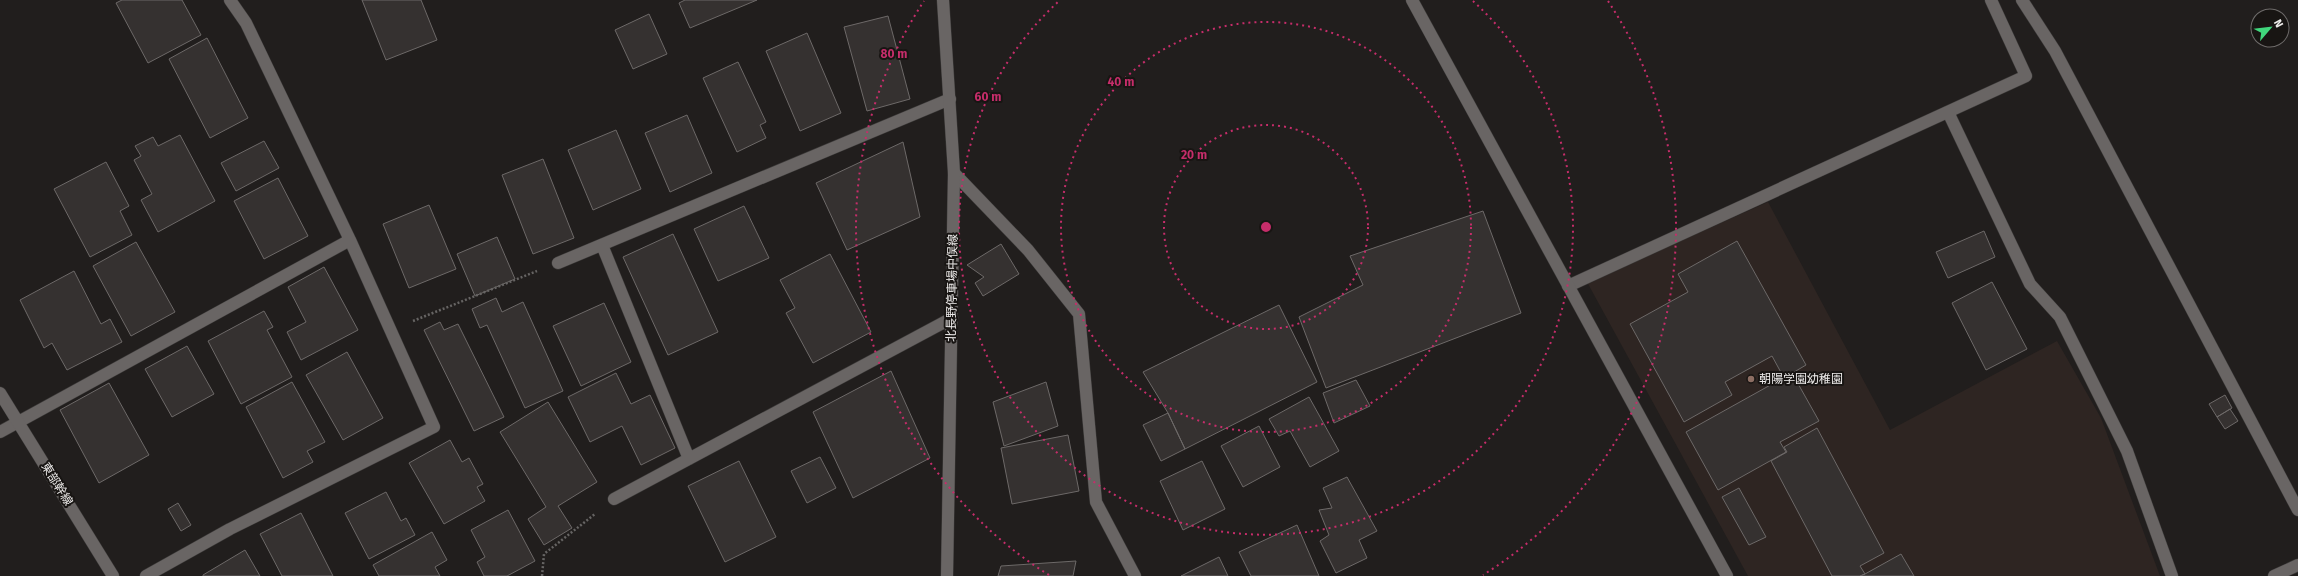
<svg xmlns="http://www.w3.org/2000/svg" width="2298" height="576" viewBox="0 0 2298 576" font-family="'Fira Sans','Noto Sans JP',sans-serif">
<rect width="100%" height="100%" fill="#211e1d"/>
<path fill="#2e2522" d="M1768 202 1890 430 2057 341 2101 418 2160 576H1748L1587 282Z"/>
<path fill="#353130" stroke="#6d6968" d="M122 0H182L201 35 148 63 116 3Z
M362 0H421L437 40 386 60Z
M685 0H757L690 28 679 3Z
M649 14 667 54 633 69 615 30Z
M888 16 910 99 867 111 844 27Z
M807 33 841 113 800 131 766 51Z
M207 38 248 118 210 138 169 59Z
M738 62 766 122 760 125 766 138 737 152 703 78Z
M687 115 712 173 670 192 645 133Z
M616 130 641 189 593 210 568 150Z
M180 135 215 201 158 232 141 200 152 194 134 160 141 156 135 146 153 137 158 146Z
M264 141 279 168 236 191 221 163Z
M903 142 920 217 847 250 816 183Z
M543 159 574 238 533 254 502 175Z
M106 162 129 206 120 211 132 235 90 257 54 189Z
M278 178 308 236 264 259 234 201Z
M429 205 456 269 409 288 383 224Z
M744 206 769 258 718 281 694 229Z
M1483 211 1521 313 1326 388 1299 317 1363 285 1350 256Z
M1984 231 1995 257 1948 278 1936 252Z
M673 234 718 332 668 355 623 257Z
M497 237 515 279 475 296 457 254Z
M1737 241 1806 365 1784 378 1772 356 1725 382 1732 395 1684 422 1630 324 1688 292 1678 274Z
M136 242 175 312 131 336 93 266Z
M1001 244 1019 274 983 296 975 283 984 277 967 265Z
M830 254 871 332 813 363 786 313 795 308 780 280Z
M324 267 358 330 301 360 287 332 306 322 288 287Z
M74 271 101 324 110 319 122 342 67 370 52 343 44 348 20 300Z
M1992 282 2027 349 1986 370 1952 303Z
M496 298 502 312 523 302 563 391 525 408 487 325 480 328 472 309Z
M604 303 631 362 581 386 553 326Z
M1279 305 1317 382 1185 449 1168 413 1143 372Z
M264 311 273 327 267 330 292 377 241 404 208 341Z
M440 322 444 330 458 324 504 417 474 431 424 330Z
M187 346 214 394 172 417 145 369Z
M347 352 383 418 343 440 306 375Z
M891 371 930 458 853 498 813 412Z
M616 373 631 404 650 395 675 448 641 465 622 426 590 442 568 397Z
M1792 373 1819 421 1780 442 1786 452 1718 490 1686 432Z
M1356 380 1370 406 1334 423 1323 393Z
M292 382 325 442 307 451 313 462 283 478 246 407Z
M1046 382 1058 426 1004 446 993 402Z
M109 383 149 455 99 483 60 410Z
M2225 395 2232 408 2217 417 2209 404Z
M1309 397 1339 451 1310 467 1290 431 1279 436 1269 419Z
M548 402 597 482 558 506 572 528 544 545 528 519 546 507 500 432Z
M2230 409 2238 421 2225 429 2217 417Z
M1168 413 1185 449 1161 461 1143 425Z
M1259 426 1280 467 1243 487 1221 446Z
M1817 428 1884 553 1860 566 1865 574 1860 576H1832L1771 461 1787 452 1784 447Z
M1068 435 1079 491 1012 504 1001 448Z
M450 440 462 462 469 458 483 484 477 487 485 501 444 524 409 463Z
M820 457 836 488 807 503 791 471Z
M739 461 776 537 725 562 688 486Z
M1202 461 1225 509 1183 530 1160 481Z
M1347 477 1377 531 1359 540 1367 558 1336 573 1320 541 1329 535 1319 510 1332 508 1323 488Z
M1739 488 1766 537 1749 545 1722 497Z
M386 492 401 521 406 518 415 535 369 559 345 513Z
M178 503 191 525 181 531 168 509Z
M508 510 535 561 507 576H484L477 562 485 557 471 530Z
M301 513 333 576H282L260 534Z
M1297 525 1319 576H1251L1239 552Z
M432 532 447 560 435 567 440 576H379L373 565Z
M245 550 260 576H203V575Z
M1901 554 1914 576H1860L1865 574Z
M1219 557 1228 576H1181Z
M1076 561 1073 576H998L1001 566Z"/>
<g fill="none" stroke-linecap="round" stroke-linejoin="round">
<defs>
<path id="service" d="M1948 112 2030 284 2060 317 2127 451 2172 576
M1568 286 2026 76 1991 0"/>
<path id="minor" d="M1412 0 1727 576
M2022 0 2055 51 2298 510
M954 173 1028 250 1079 314 1096 502 1135 576
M602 245 689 459
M558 263 950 99
M0 432 350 240
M614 499 952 318
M146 576 230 529 434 427 350 240 246 23 230 0
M2274 576 2298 565"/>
<path id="tertiary" d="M0 393 113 576"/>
<path id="secondary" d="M943 0 954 173 947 576"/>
</defs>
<use href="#service" stroke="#3c3a39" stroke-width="13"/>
<use href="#minor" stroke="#3c3a39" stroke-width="13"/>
<use href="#tertiary" stroke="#3c3a39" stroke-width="13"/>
<use href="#secondary" stroke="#3c3a39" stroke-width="13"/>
<path stroke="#666463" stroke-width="2.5" stroke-dasharray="2 2" stroke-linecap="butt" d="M413 321 537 271
M542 576 544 554 595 514"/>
<use href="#service" stroke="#696564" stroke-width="12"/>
<use href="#minor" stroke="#696564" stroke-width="12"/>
<use href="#tertiary" stroke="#696564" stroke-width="12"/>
<use href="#secondary" stroke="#696564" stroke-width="12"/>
</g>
<g fill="none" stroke="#c62d6a" stroke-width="2" stroke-dasharray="2 4">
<circle cx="1266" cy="227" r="102"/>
<circle cx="1266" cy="227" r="205"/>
<path d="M1473 1A307 307 0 1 1 1059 1"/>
<path d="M1049 575A410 410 0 0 1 924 1M1608 1A410 410 0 0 1 1483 575"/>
</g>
<circle fill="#8d6e63" stroke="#181513" stroke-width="1.5" cx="1751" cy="379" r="4"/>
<g text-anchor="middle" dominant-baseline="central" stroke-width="4" stroke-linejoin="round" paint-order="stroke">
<g font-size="12" fill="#efedec" stroke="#181513">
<text transform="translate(952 288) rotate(-89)">北長野停車場中俣線</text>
<text transform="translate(57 484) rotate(58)">東部幹線</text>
</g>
<g font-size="12" fill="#efedec" stroke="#181513" text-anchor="start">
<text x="1759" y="379">朝陽学園幼稚園</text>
</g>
</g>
<circle cx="1266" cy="227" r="6" fill="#c62d6a" stroke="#181513" stroke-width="2"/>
<g font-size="12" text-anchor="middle" font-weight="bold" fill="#c62d6a" stroke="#181513" stroke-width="4" stroke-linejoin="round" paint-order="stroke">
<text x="894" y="58">80 m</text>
<text x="1121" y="86">40 m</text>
<text x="988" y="101">60 m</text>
<text x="1194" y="159">20 m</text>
</g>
<g transform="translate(2270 28) rotate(62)"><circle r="19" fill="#181513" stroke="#6e6b6a"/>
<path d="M0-3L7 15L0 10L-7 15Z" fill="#40d77c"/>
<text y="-6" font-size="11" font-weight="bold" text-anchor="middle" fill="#efedec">N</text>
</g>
</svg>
